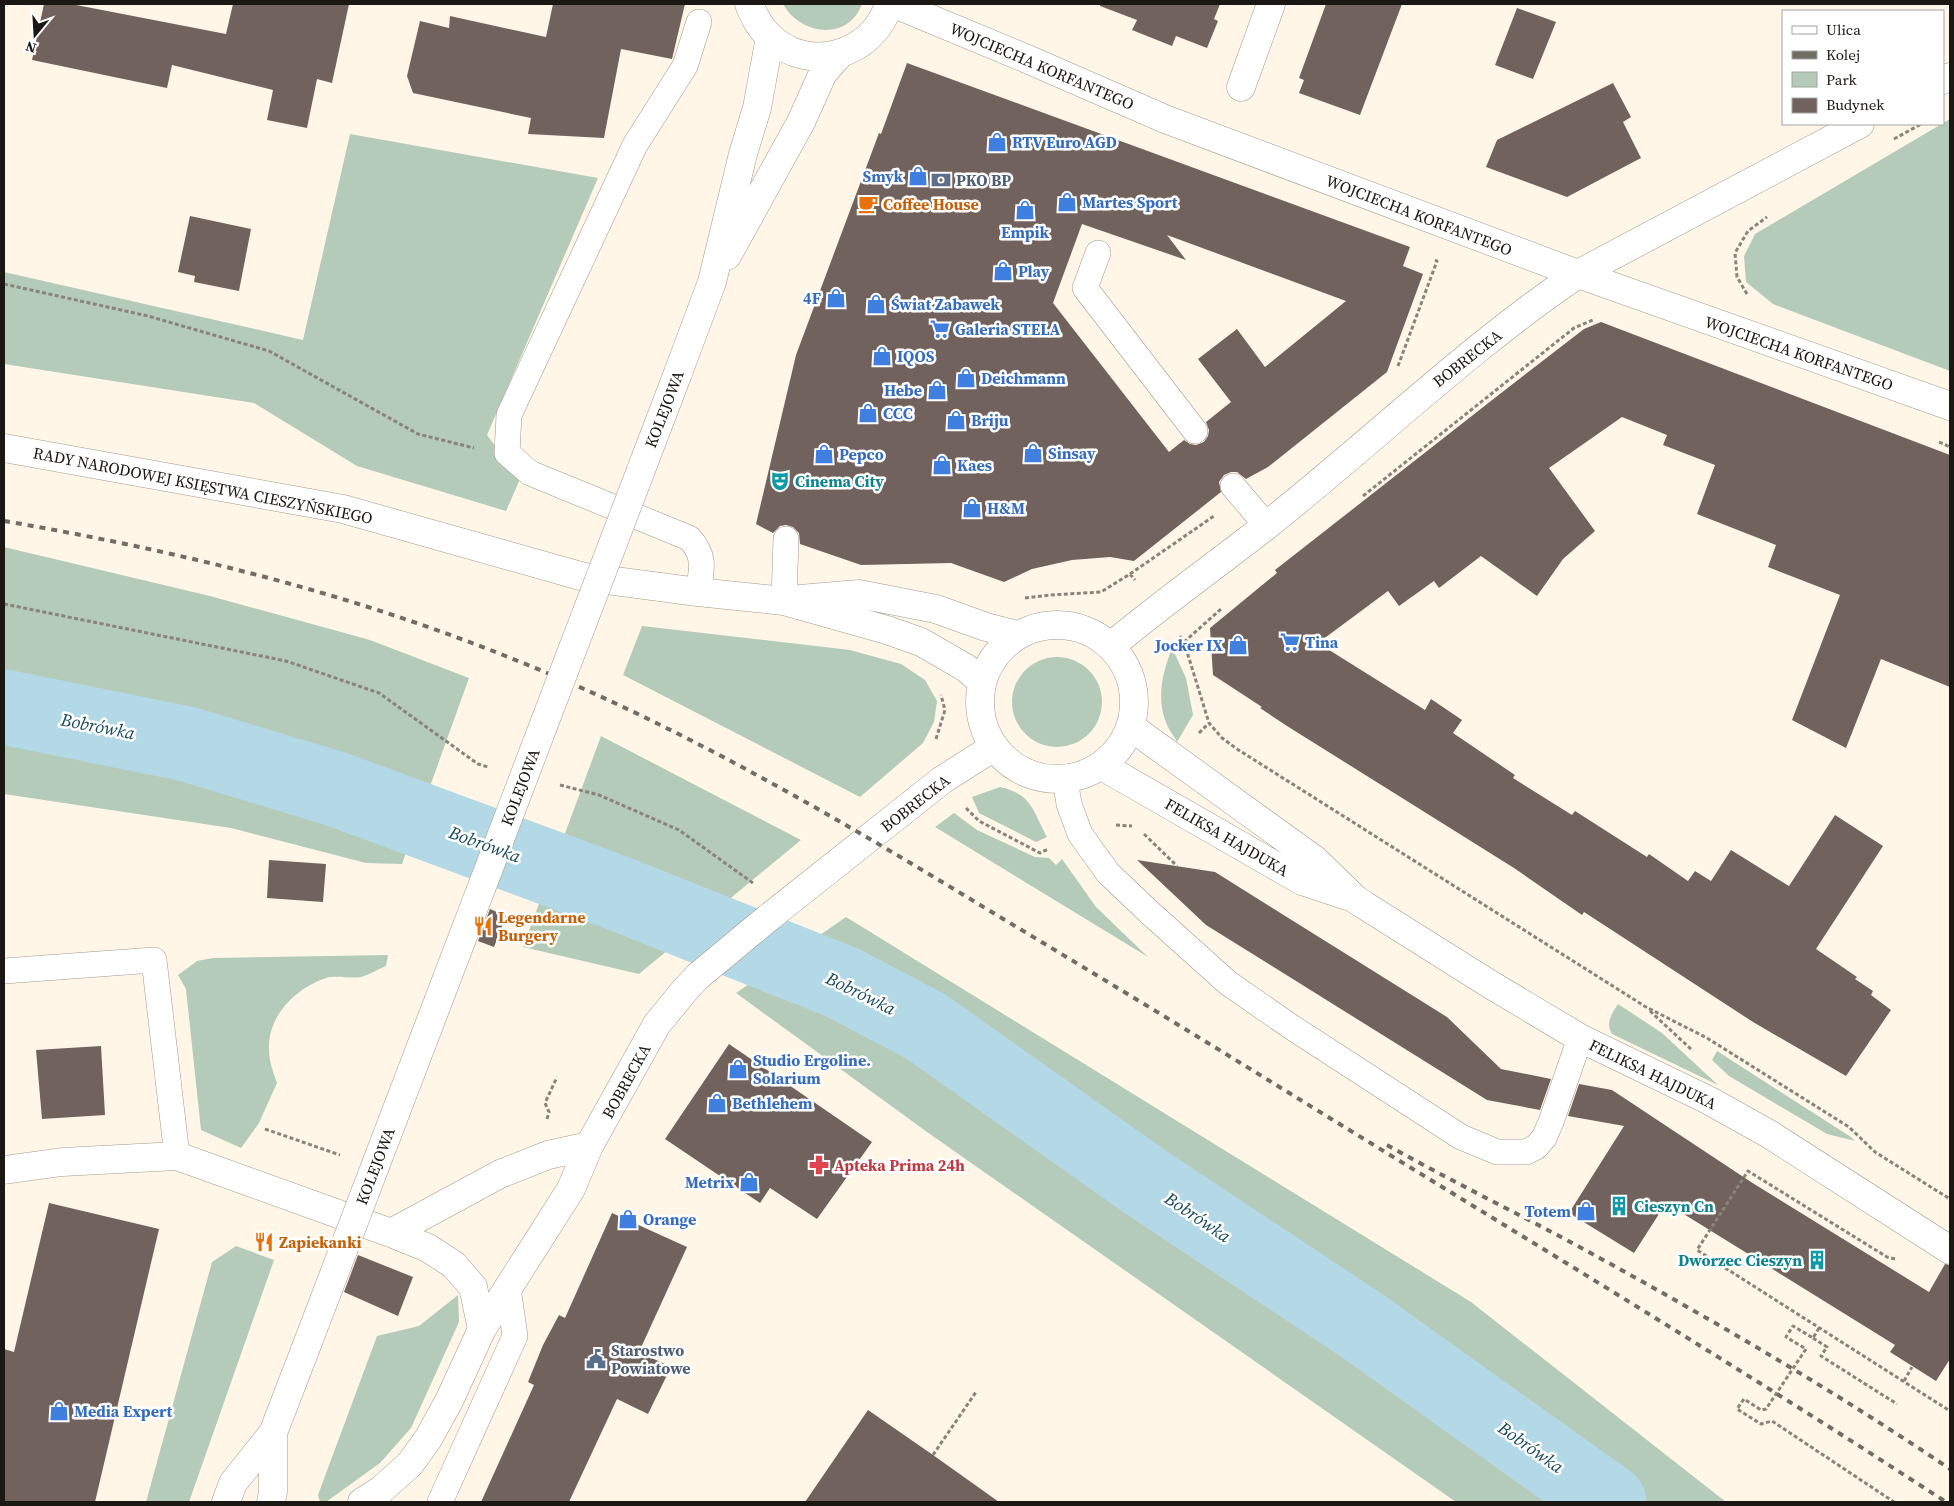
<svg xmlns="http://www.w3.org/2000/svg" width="1954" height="1506" viewBox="0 0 1954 1506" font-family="'Source Serif 4',serif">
<rect width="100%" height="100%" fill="#fff6e7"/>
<path fill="#b3cbb8" d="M783 4H862C848 42 800 35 783 4Z
M1950 119V371L1773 304 1746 282 1744 256 1755 234Z
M350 134 598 178 487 435 520 479 506 511 357 466 254 403 4 364V272L303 340Z
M4 547 210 596 370 640 469 678 402 864 366 863 231 828 4 794Z
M642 626 850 650 901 664 925 680 937 701 934 722 923 743 860 797 623 675Z
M1172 648 1186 678 1193 715 1177 742C1175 737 1171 733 1169 729 1155 702 1162 674 1172 648Z
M1012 702a45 45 0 1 1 90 0a45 45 0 1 1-90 0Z
M601 736 801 840 639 974 523 947Z
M1000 787C1032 794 1033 811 1047 837L1036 842 979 813 972 797Z
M954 813 977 830 1035 857 1049 858 1056 865 1062 859 1096 907 1148 957 935 827Z
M846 917 1471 1302 1726 1502H1456L927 1132 736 993Z
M388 955 386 966C378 969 369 975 361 977 350 979 337 975 326 978 296 988 268 1015 269 1049 269 1061 273 1072 277 1083L259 1123 241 1148 201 1130 186 989 178 975 197 961 213 958Z
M1618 1004 1662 1033 1718 1085 1612 1034C1605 1022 1612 1014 1618 1004Z
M1717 1051 1851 1137 1855 1141 1827 1134 1729 1076 1712 1060Z
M236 1246 274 1260 189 1502H146L212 1262Z
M458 1295 459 1322 411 1428 380 1463 326 1502H320L318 1495 377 1336 419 1326Z"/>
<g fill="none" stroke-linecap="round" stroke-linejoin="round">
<path stroke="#b3d9e7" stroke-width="75" d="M4 707 187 744 336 789 620 894 841 982 925 1026 1144 1181 1364 1327 1609 1502"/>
</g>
<path fill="#72625d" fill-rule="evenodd" d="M44 4H71L226 34 233 4H349L332 83 317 79 307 128 267 120 273 90 172 65 167 88 32 60Z
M553 4H685L672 59 621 49 604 138 528 134 531 118 413 93 407 76 420 21 449 28 450 16 546 37Z
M1100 4H1220L1214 19 1218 21 1207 48 1176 36 1172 46 1132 30 1137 20 1100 6Z
M1326 4H1402L1360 115 1299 93 1304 80 1299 78Z
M1517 8 1556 22 1533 79 1495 65Z
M907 63 1410 247 1403 266 1423 274 1387 372 1268 467 1246 479 1237 472H1231L1224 475 1219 482 1221 492 1134 561 1110 557 1072 560 1032 569 1004 582 951 563 861 565 800 544 799 533 793 527 786 525 780 526 773 533 756 524 796 355 879 133 881 134ZM1082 224 1186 260 1167 235 1346 301 1265 367 1237 329 1198 359 1231 402 1206 422 1209 430 1208 436 1204 442 1196 445 1190 444 1184 440 1169 452 1053 303Z
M1613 83 1631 117 1623 122 1641 158 1567 197 1486 167 1497 140Z
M190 216 251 229 239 291 194 282 195 276 178 272Z
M1601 322 1950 455V687L1881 659 1846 748 1792 720 1840 595 1768 567 1776 545 1697 514 1715 465 1663 445 1667 435 1622 417 1549 468 1595 531 1563 559 1537 596 1481 556 1439 588 1434 581 1399 606 1388 591 1318 643 1425 710 1431 699 1462 720 1453 733 1515 775 1513 778 1572 815 1575 811 1647 857 1649 854 1688 881 1695 871 1711 881 1731 850 1789 886 1835 815 1883 846 1816 949 1857 977 1855 979 1873 991 1871 995 1891 1010 1846 1076 1753 1022 1584 912 1582 915 1514 868 1287 726 1260 708 1262 707 1213 675 1210 628 1277 573 1275 570 1496 397 1584 329Z
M269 860 326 864 323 902 267 898Z
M1137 860 1215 872 1447 1017 1501 1069 1551 1079 1540 1110 1487 1100 1206 925Z
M490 909 506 916 494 947 478 941Z
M729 1044 872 1142 817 1219 770 1188 760 1203 665 1139Z
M101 1046 105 1115 42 1119 36 1050Z
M1579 1084 1612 1090 1751 1182 1929 1292 1945 1264 1950 1265V1359L1936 1381 1890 1352 1895 1345 1666 1203 1634 1253 1569 1213 1624 1126 1568 1116Z
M49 1203 159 1229 95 1502H4V1349L14 1352Z
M612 1213 687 1247 639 1352 671 1367 648 1414 617 1399 569 1502H481L534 1385 528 1382 543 1345 559 1315 565 1318Z
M358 1255 413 1277 398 1316 344 1292Z
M868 1410 933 1455 999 1502H805Z"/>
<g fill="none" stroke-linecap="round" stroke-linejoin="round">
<defs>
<path id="lane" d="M1098 253 1085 288 1195 431
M1233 486 1266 525
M698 592C702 569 706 556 689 538L530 473 507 453 509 415 635 145 685 66 699 22
M784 601 786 539
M1065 779 1069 804 1080 834 1108 873 1149 912 1228 983 1290 1026 1461 1137 1497 1152H1526L1536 1147 1544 1138 1551 1122 1580 1038
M4 971 154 960 177 1156
M440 1502 515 1336 508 1288"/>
<path id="street" d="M1943 80 1950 77
M1241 87 1271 4
M4 448 343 509 584 577 698 592 784 601 887 630 921 642 966 668 982 682
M800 599 859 594 936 609 986 627 1017 635
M980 702a77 77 0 1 1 154 0a77 77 0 1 1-154 0Z
M1111 646C1161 604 1215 566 1266 526 1371 443 1467 349 1578 274L1860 124
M1131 727 1315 860 1355 899 1364 905 1488 983 1580 1038 1710 1101 1769 1134 1950 1250
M1102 766 1302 881 1347 896
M4 1170 62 1162 177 1156 391 1233 500 1174 548 1155 589 1146
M391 1233 428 1248 454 1265 473 1287 482 1329
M362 1502 381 1490 410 1464 428 1439 449 1401 482 1329 571 1189 589 1146 657 1024 685 990 697 977 768 918 942 780 994 747"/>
<path id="secondary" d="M749 4C754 16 759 27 769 36 808 75 874 55 889 4
M895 4 1027 59 1165 119 1578 274 1950 406
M727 256 801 122 823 73 839 55
M678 373 712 282 743 154 757 108 770 37
M226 1502 233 1483 273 1433 305 1350
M271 1502 273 1492V1433"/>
</defs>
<use href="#lane" stroke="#a1998a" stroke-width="26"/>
<use href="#street" stroke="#a1998a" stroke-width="29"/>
<use href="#secondary" stroke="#a1998a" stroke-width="29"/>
<path stroke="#89837a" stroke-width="3" stroke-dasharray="4 2.5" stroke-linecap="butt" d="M1894 139 1921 124
M4 284 148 316 269 351 418 434 474 448
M1747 294 1737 277 1735 253 1748 231 1767 217
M1398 366 1437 261 1435 260
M1939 442 1950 447
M1363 496 1574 328 1595 319
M1130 574 1214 516
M1025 598 1051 595 1101 592 1130 574 1135 580
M4 604 286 661 379 693 478 764 488 767
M1180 636 1184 642 1209 723 1222 738 1237 749 1646 1007 1707 1038 1849 1127 1875 1152 1950 1199
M1184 642 1221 609
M1199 733 1209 723
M936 739 945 710 941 695
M560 785 599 795 679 830 753 883
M966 808 979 821 1040 853 1048 849
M1116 825 1132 826
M1144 834 1177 866
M1650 1011 1693 1051
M547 1119 549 1112 545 1103 557 1077
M265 1129 340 1155
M1895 1259 1887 1257 1748 1171 1697 1250 1950 1411
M1819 1328 1813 1338 1793 1326 1786 1337 1806 1349 1766 1409 1761 1410 1744 1399 1737 1409 1761 1424 1772 1421 1894 1502
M1813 1338 1827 1347 1821 1356 1897 1404
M1904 1381 1912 1367
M933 1455 976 1392"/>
<use href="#lane" stroke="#fff" stroke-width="25"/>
<use href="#street" stroke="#fff" stroke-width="28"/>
<use href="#secondary" stroke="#fff" stroke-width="28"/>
<path stroke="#726d64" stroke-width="4" stroke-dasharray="6 6" stroke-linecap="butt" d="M4 521C174 550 342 591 503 655 674 722 834 816 990 911 1085 968 1179 1025 1273 1083 1498 1222 1725 1358 1946 1502
M1387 1145C1453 1182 1521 1215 1587 1251 1711 1319 1833 1390 1950 1469"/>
<defs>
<path id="secondary-bridge" d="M305 1350 678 373"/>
</defs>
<use href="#secondary-bridge" stroke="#a1998a" stroke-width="29" stroke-linecap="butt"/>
<use href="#secondary-bridge" stroke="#fff" stroke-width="28"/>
</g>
<defs>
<symbol id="shop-bare" viewBox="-9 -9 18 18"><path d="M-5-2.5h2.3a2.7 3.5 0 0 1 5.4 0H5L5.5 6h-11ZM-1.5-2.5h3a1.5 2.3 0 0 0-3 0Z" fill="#3f7fe0" stroke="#fff" stroke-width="2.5" paint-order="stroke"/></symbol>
<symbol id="bank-bare" viewBox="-9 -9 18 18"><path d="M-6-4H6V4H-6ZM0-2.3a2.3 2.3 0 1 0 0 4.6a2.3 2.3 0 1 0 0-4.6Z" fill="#5c6f8a" stroke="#fff" stroke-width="2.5" paint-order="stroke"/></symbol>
<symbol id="cafe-bare" viewBox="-9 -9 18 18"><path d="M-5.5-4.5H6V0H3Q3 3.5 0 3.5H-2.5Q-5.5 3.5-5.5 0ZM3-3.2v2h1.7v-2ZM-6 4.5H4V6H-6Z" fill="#e8710a" stroke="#fff" stroke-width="2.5" paint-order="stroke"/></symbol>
<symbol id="supermarket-bare" viewBox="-9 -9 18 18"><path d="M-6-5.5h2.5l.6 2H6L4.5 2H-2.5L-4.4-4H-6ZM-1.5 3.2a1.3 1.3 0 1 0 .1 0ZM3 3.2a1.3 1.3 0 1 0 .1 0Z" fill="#3f7fe0" stroke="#fff" stroke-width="2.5" paint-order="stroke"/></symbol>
<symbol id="theatre-bare" viewBox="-9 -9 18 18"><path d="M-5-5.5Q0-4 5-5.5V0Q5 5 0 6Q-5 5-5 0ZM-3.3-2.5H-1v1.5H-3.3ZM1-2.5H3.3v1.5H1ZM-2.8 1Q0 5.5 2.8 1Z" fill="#0f9aa8" stroke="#fff" stroke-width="2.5" paint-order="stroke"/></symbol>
<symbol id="restaurant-bare" viewBox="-9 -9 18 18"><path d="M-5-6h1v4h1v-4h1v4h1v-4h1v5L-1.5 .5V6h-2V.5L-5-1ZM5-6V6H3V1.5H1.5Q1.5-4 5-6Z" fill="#e8710a" stroke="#fff" stroke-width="2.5" paint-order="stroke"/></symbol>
<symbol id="pharmacy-bare" viewBox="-9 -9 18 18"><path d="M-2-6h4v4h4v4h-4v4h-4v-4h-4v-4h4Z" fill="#e0444e" stroke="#fff" stroke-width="2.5" paint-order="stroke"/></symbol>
<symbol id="building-bare" viewBox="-9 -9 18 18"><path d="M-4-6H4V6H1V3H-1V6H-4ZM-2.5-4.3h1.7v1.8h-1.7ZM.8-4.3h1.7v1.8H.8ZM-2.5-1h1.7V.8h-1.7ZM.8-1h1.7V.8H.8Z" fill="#0f9aa8" stroke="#fff" stroke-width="2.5" paint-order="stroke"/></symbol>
<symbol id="civic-bare" viewBox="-9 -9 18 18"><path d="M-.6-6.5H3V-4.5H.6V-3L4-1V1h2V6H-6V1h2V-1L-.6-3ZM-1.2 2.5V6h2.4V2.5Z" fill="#5c6f8a" stroke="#fff" stroke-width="2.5" paint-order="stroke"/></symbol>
</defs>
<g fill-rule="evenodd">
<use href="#shop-bare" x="983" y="128" width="28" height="28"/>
<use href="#shop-bare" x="904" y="162" width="28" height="28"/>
<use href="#bank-bare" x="927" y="166" width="28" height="28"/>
<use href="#shop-bare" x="1053" y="188" width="28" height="28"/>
<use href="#cafe-bare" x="854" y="190" width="28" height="28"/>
<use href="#shop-bare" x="1011" y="196" width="28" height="28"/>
<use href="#shop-bare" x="989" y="257" width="28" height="28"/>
<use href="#shop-bare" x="822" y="284" width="28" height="28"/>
<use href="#shop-bare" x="862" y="290" width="28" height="28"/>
<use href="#supermarket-bare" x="926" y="315" width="28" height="28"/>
<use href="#shop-bare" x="868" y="342" width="28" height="28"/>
<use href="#shop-bare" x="952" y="364" width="28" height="28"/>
<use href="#shop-bare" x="923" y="376" width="28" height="28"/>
<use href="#shop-bare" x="854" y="399" width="28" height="28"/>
<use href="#shop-bare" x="942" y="406" width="28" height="28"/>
<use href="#shop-bare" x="1019" y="439" width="28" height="28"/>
<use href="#shop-bare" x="810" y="440" width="28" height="28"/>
<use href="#shop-bare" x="928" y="451" width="28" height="28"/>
<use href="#theatre-bare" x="766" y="467" width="28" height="28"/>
<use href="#shop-bare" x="958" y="494" width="28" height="28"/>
<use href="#supermarket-bare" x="1276" y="628" width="28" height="28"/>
<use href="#shop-bare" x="1224" y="631" width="28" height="28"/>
<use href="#restaurant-bare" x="469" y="912" width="28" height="28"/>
<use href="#shop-bare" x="724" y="1055" width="28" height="28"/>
<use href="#shop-bare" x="703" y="1089" width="28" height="28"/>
<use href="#pharmacy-bare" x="805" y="1151" width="28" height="28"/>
<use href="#shop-bare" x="735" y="1168" width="28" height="28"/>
<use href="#building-bare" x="1605" y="1192" width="28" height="28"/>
<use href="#shop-bare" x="1572" y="1197" width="28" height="28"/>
<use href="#shop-bare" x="614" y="1205" width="28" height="28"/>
<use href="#restaurant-bare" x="250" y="1228" width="28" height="28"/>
<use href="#building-bare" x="1803" y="1246" width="28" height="28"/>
<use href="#civic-bare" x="582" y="1345" width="28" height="28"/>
<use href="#shop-bare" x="45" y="1397" width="28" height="28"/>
</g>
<g text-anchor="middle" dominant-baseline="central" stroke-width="5" stroke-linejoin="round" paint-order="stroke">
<g font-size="16" fill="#1b1813" stroke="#fff">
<text transform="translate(1042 66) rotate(23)">WOJCIECHA KORFANTEGO</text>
<text transform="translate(1419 215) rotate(21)">WOJCIECHA KORFANTEGO</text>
<text transform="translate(1799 353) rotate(19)">WOJCIECHA KORFANTEGO</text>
<text transform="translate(1467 358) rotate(-38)">BOBRECKA</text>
<text transform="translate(664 409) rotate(-69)">KOLEJOWA</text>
<text transform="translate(203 485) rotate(11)">RADY NARODOWEJ KSIĘSTWA CIESZYŃSKIEGO</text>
<text transform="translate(520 787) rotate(-69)">KOLEJOWA</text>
<text transform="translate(915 803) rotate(-38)">BOBRECKA</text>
<text transform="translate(1227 837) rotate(30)">FELIKSA HAJDUKA</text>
<text transform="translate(1653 1074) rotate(26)">FELIKSA HAJDUKA</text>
<text transform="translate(626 1081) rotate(-61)">BOBRECKA</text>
<text transform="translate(375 1166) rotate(-69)">KOLEJOWA</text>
</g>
<g font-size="16" font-weight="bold" fill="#366cbe" stroke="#fff" text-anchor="start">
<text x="1012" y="142">RTV Euro AGD</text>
<text x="903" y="176" text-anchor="end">Smyk</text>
<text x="1082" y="202">Martes Sport</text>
<text x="1025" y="232" text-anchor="middle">Empik</text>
<text x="1018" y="271">Play</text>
<text x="821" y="298" text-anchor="end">4F</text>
<text x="891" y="304">Świat Zabawek</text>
<text x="955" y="329">Galeria STELA</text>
<text x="897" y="356">IQOS</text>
<text x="981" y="378">Deichmann</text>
<text x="922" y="390" text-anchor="end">Hebe</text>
<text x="883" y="413">CCC</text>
<text x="971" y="420">Briju</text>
<text x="1048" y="453">Sinsay</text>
<text x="839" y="454">Pepco</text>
<text x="957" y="465">Kaes</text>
<text x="987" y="508">H&amp;M</text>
<text x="1305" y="642">Tina</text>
<text x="1223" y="645" text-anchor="end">Jocker IX</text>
<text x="753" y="1060">Studio Ergoline.<tspan x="753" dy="18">Solarium</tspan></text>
<text x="732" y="1103">Bethlehem</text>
<text x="734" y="1182" text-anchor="end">Metrix</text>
<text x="1571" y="1211" text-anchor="end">Totem</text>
<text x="643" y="1219">Orange</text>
<text x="74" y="1411">Media Expert</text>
</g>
<g font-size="16" font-weight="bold" fill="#4e5e75" stroke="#fff" text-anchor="start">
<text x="956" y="180">PKO BP</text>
<text x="611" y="1350">Starostwo<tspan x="611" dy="18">Powiatowe</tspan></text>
</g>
<g font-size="16" font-weight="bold" fill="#c56008" stroke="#fff" text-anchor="start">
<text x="883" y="204">Coffee House</text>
<text x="498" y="917">Legendarne<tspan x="498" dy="18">Burgery</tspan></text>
<text x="279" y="1242">Zapiekanki</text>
</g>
<g font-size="16" font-weight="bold" fill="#0d838f" stroke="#fff" text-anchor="start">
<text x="795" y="481">Cinema City</text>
<text x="1634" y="1206">Cieszyn Cn</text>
<text x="1802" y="1260" text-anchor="end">Dworzec Cieszyn</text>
</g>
<g font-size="16" font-weight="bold" fill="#be3a42" stroke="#fff" text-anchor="start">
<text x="834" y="1165">Apteka Prima 24h</text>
</g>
<g font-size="18" font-style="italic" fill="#174a5a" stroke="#fff">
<text transform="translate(98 726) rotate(11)">Bobrówka</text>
<text transform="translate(485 844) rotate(20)">Bobrówka</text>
<text transform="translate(861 993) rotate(26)">Bobrówka</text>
<text transform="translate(1198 1217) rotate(34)">Bobrówka</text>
<text transform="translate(1531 1447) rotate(35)">Bobrówka</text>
</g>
</g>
<rect width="1954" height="1506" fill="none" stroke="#1b1813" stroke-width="10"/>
<rect x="1782" y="10" width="162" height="115" fill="#ffffff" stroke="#a4a3a1"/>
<rect x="1792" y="26" width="25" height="8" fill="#ffffff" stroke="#a4a3a1"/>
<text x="1826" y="35" font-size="15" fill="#1b1813">Ulica</text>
<rect x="1792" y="51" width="25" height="8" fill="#726d64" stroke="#a4a3a1"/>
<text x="1826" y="60" font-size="15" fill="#1b1813">Kolej</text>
<rect x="1792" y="72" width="25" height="15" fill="#b3cbb8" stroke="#a4a3a1"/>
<text x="1826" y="85" font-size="15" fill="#1b1813">Park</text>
<rect x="1792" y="98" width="25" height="15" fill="#72625d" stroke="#a4a3a1"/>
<text x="1826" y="110" font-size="15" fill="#1b1813">Budynek</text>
<g transform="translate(35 35) rotate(198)" stroke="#ffffff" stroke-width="4" paint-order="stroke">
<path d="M0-4L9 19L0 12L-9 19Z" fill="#1b1813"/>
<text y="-8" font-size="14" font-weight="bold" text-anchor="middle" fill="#1b1813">N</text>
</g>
</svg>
